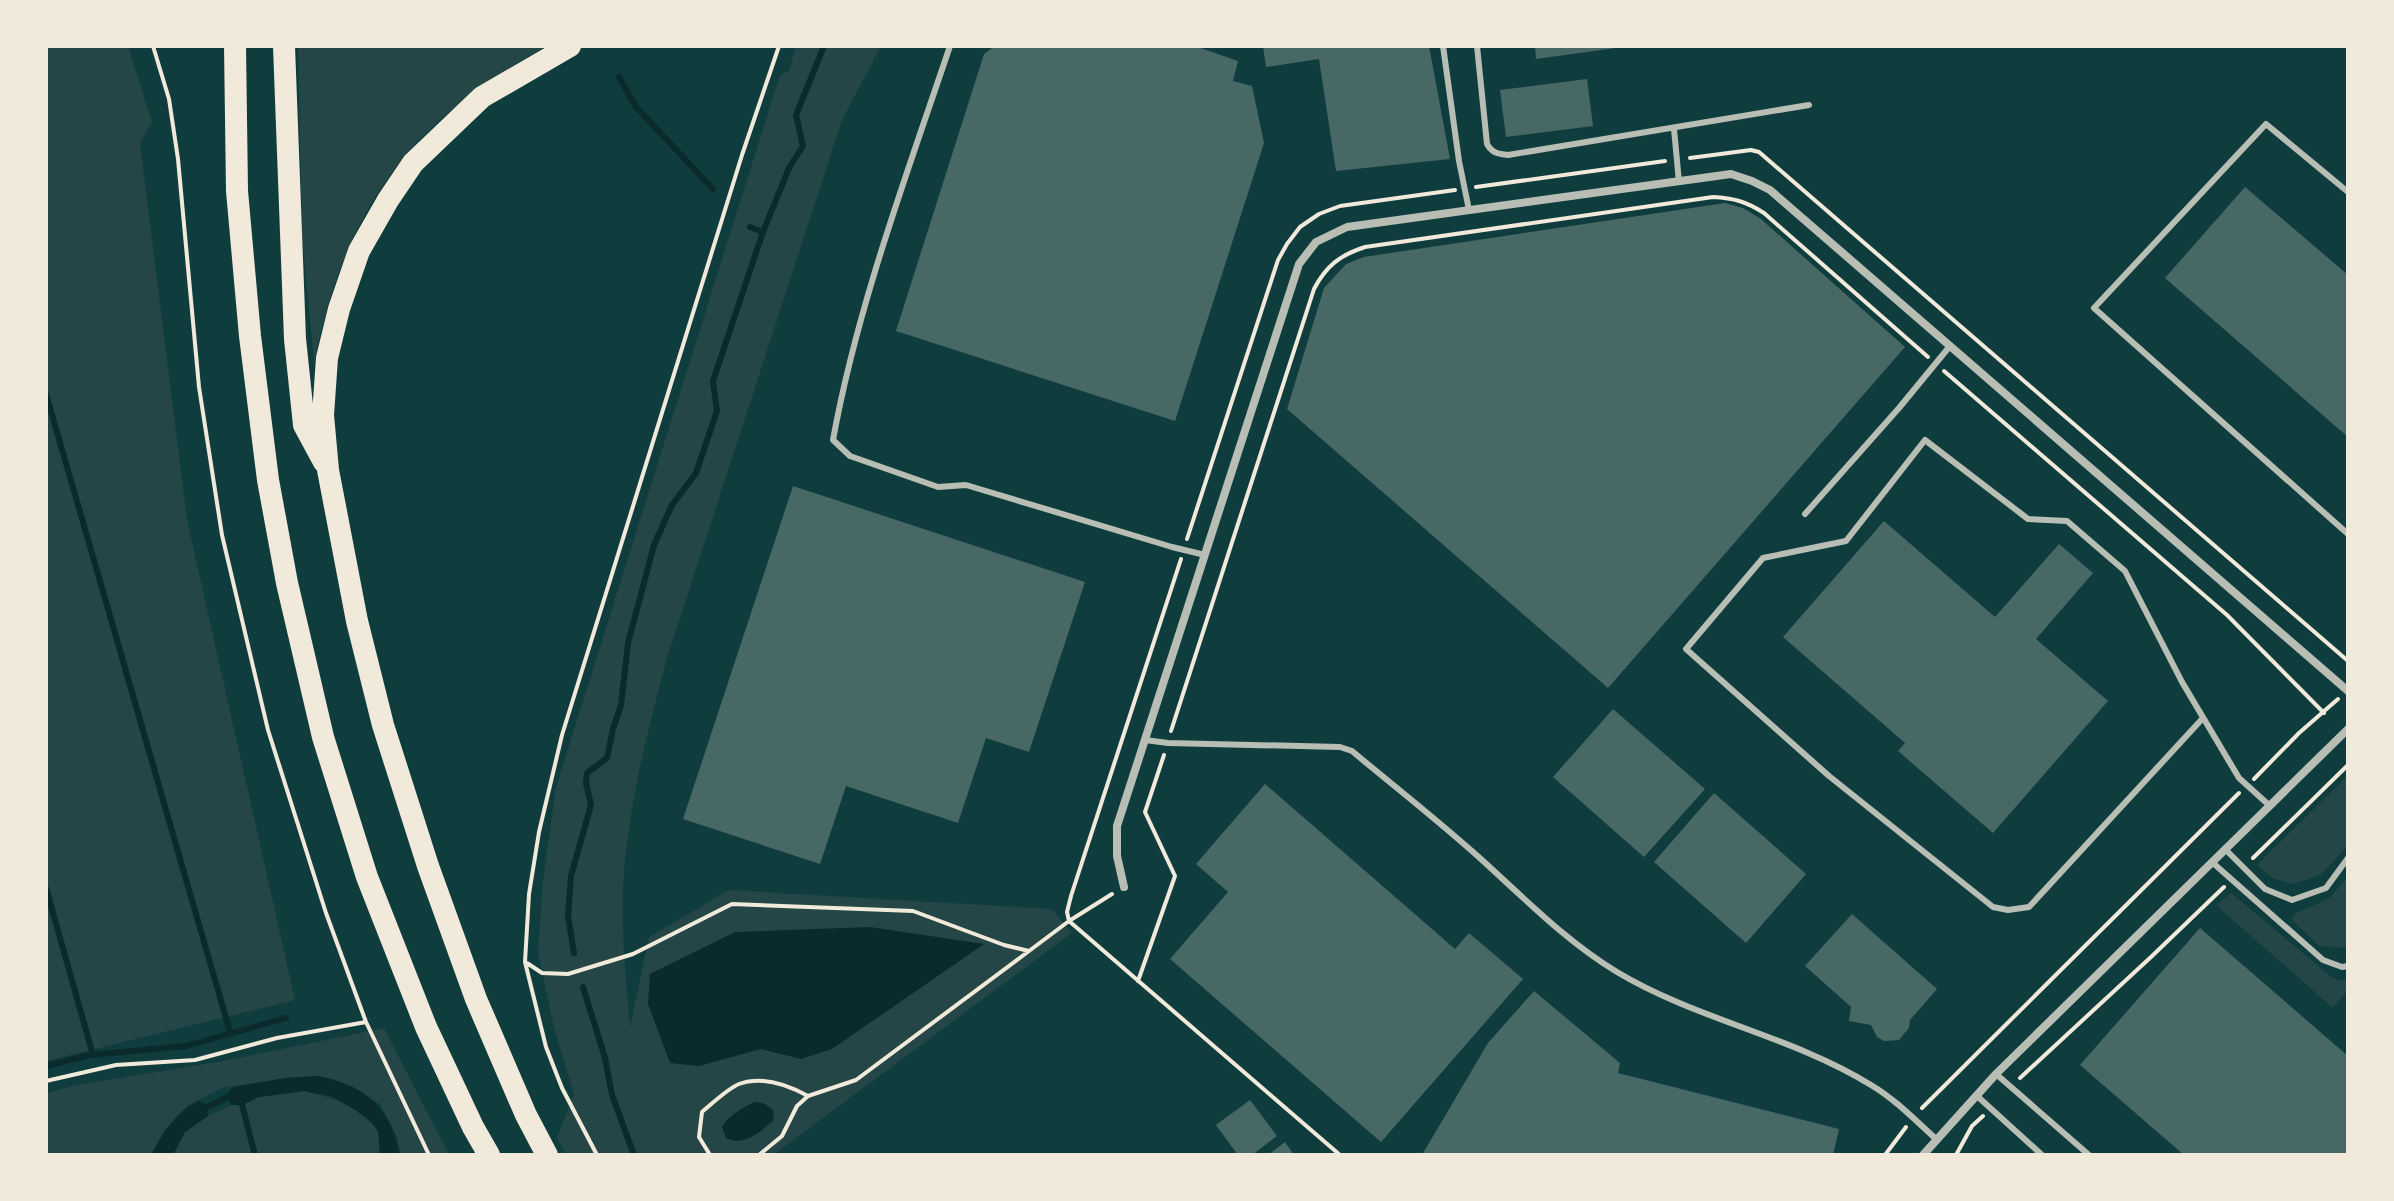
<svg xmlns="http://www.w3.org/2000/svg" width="2394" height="1201" viewBox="0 0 2394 1201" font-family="Jost,sans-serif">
<rect width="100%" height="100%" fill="#0f3d3e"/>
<path fill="#244646" d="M46 46H128L152 122 140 143 187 520 295 1000 46 1061Z
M298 46H546C517 64 486 81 460 103 373 173 336 256 314 363L302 235Z
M796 46H881L842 120 667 658C650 721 634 784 626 850 619 909 625 969 630 1028L649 937 729 890 1052 909 1072 933 773 1155H567L557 1138 574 1094 554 1028 538 952 543 881 556 787 780 75 789 71Z
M2348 775V845L2321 875 2293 884 2272 878 2257 865Z
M2348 876V948L2319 946 2291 919 2296 913 2330 898Z
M2231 893 2329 975 2339 981 2348 979V990L2333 1008 2216 905Z
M384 1028 449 1155H401L397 1137 380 1104 319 1076 286 1078 222 1088 188 1105 164 1131 151 1155H46V1093L77 1085 218 1062Z
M304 1091C326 1096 365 1106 377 1129 380 1136 379 1147 380 1155H173L185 1132 208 1116 231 1105H242L259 1097Z"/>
<path fill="#0a2a2b" d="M870 927 984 944 832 1049 801 1059 761 1049 699 1066 670 1063 648 1004 650 974 735 932Z
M319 1076C366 1086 391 1107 400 1155H380L378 1131 371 1122 354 1109 330 1096 304 1091 259 1097 242 1105H231L227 1097 232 1087 286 1078Z
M200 1101 208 1106V1116L185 1132 173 1155H151C163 1134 176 1110 200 1101Z
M754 1102C763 1102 768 1105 774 1112L773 1121C759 1133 743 1147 726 1138L722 1127C729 1115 741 1109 754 1102Z"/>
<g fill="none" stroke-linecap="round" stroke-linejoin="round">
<path stroke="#0a2a2b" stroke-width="6" d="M619 77 636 107 713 189
M750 227 763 232
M46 394 230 1032
M46 888 93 1055
M574 953 568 916 571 876 591 805 586 783 587 773 607 758 613 729 621 705 628 643 654 545 672 505 696 473 717 411 713 381 763 232 789 168 803 146 796 115 824 46
M583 987 605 1058 612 1095 634 1155
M46 1066 90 1055 186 1046 286 1018
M241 1101 255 1155
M204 1109 233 1094"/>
</g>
<path fill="#486865" d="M995 46H1195L1238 61 1233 81 1252 86 1264 143 1175 421 896 331 984 54Z
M1263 46H1429L1450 159 1336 171 1319 59 1266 67Z
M1535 46H1616V48L1536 59Z
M1587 79 1593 126 1506 137 1500 90Z
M2245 187 2348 275V437L2165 278Z
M1725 203 1743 208 1761 219 1905 347 1608 688 1287 409 1324 288 1346 264 1364 257Z
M793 486 1085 582 1029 752 986 738 958 823 846 786 820 864 683 819Z
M1884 521 1995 617 2059 544 2093 573 2036 639 2108 701 1993 833 1898 751 1905 743 1783 637Z
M1613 709 1705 789 1644 857 1553 777Z
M1265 784 1455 949 1469 933 1523 979 1381 1142 1170 959 1228 892 1196 864Z
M1714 793 1806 874 1746 943 1654 862Z
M1852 914 1937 989 1910 1020 1909 1028 1899 1040 1884 1041 1877 1037 1871 1025 1849 1021 1851 1007 1805 966Z
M2200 928 2348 1056V1155H2184L2080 1065Z
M1534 991 1620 1063 1618 1073 1839 1129 1833 1155H1422L1488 1043Z
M1250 1100 1277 1136 1252 1155H1238L1216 1125Z
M1285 1142 1294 1155H1268Z"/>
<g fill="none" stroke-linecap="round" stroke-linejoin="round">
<path stroke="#f1e9da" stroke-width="4" d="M153 46 169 99 178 159 199 387 222 535 268 730 326 913 366 1022 429 1155
M1690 158 1751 150 1759 152 2348 661
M1476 187 1665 161
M1944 371 2227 615 2324 713
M1187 539 1278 260 1287 244 1300 227 1319 214 1340 206 1455 190
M1181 559 1071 896 1067 912 1069 921 1340 1155
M1171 731 1314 289C1326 266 1340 255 1365 247L1713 197C1734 198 1747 202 1764 213L1928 357
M2254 779 2299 733 2338 699
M2253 858 2348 765
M527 963 542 973 568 974 633 954 732 904 913 911 1004 945 1029 951 1069 921 1112 894
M1138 981 1175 876 1145 812 1164 755
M2020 1078 2151 957 2224 887
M46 1081 116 1065 195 1060 277 1038 366 1022
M1922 1108 2239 793
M597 1155 562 1088 546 1047 525 962 529 894 539 832 562 735 742 155 779 46
M710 1155 699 1137 702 1112C713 1103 727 1089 739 1084 763 1075 788 1085 808 1096
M759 1155 782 1136 797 1106 808 1096 856 1080 1029 951
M1885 1155 1906 1127
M1956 1155 1972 1126 1983 1116"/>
<path stroke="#b8beb3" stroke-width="6" d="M950 46C907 174 857 307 833 440L850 456 938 487 966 485 1172 547 1205 555
M1443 46 1459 161 1469 210
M1477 46 1487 144C1492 153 1498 154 1508 155L1809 105
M1674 129 1679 182
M2348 192 2266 124 2094 308 2348 534
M1805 514 1899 408 1950 346
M2203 718 2029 907 2008 910 1993 907 1829 776 1686 649 1763 558 1846 541 1925 440 2028 519 2067 521 2125 571 2182 682 2239 778 2270 806
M1145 740 1168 743 1340 747 1352 751C1395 787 1440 822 1482 860 1525 899 1567 942 1617 972 1697 1020 1792 1036 1871 1085 1896 1100 1915 1120 1936 1139
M2226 850 2265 889 2292 900 2326 888 2348 858
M2213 863 2323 960 2342 967 2348 966
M1996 1074 2089 1155
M1976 1095 2042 1155"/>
<path stroke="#b8beb3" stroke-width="8" d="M1124 887 1117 856V826L1299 264 1316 242 1347 227 1731 174 1752 181 1770 190 2348 691
M1923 1155 1996 1074 2348 729"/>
<path stroke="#f1e9da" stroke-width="22" d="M235 46 237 191 250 336 268 480 287 583 323 737 367 877 426 1027 473 1127 489 1155
M284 46 295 339 304 425 324 462
M547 1155 526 1115 476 999 428 866 383 725 357 621 328 470 323 415 327 358 339 309 359 251 388 200 413 163 482 97 570 46"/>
</g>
<rect width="2394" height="1201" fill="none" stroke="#f1e9da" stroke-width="96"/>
</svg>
